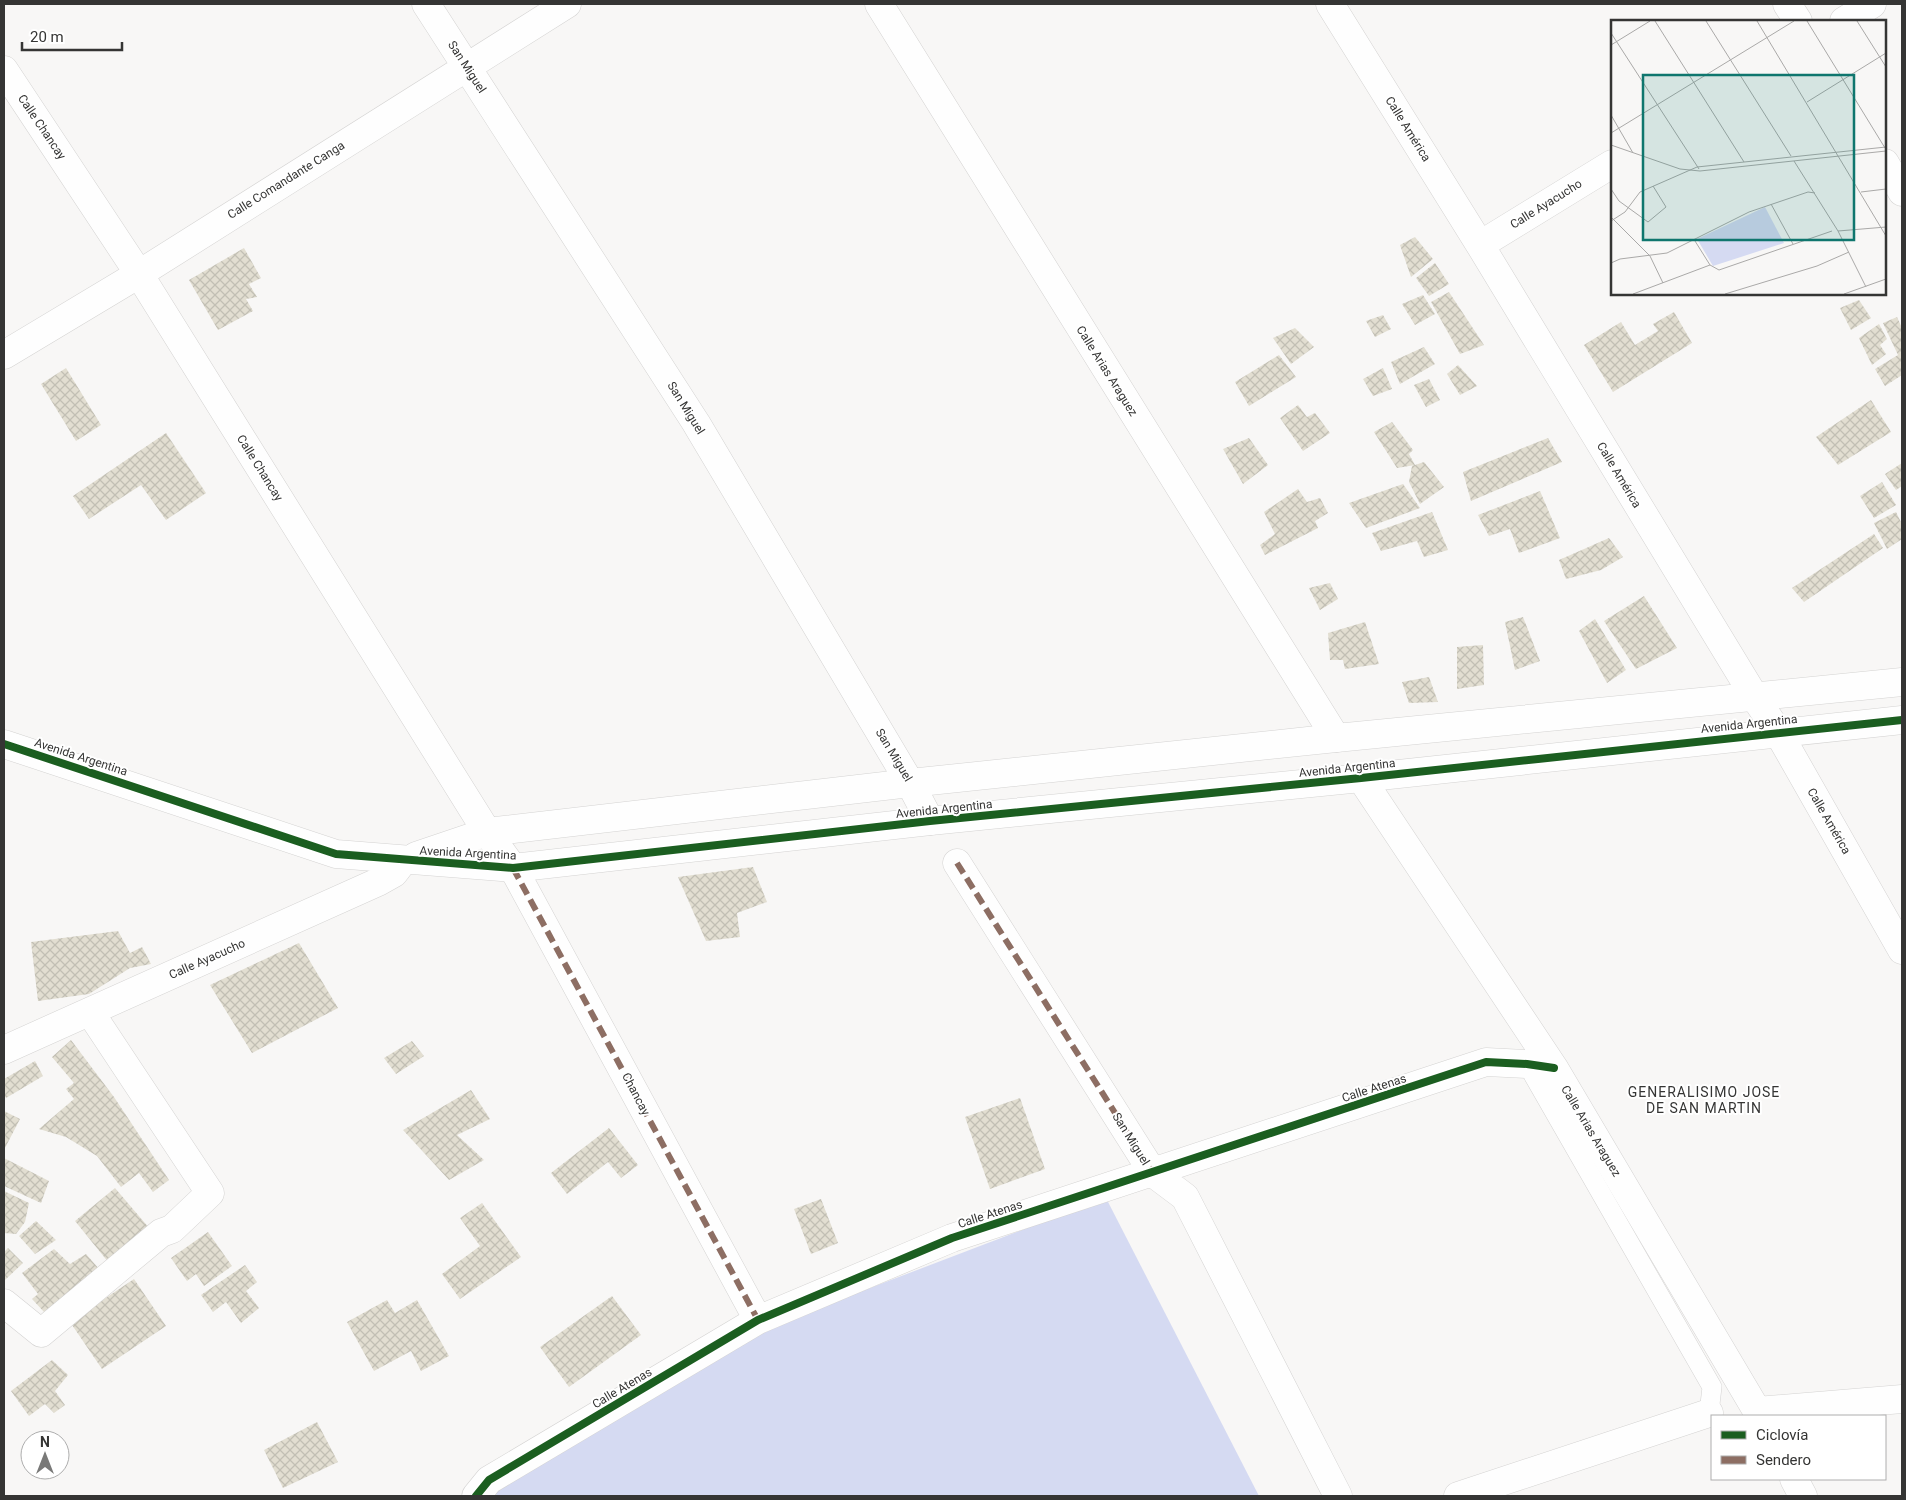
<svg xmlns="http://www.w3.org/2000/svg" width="1906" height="1500" viewBox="0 0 1906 1500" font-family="Roboto,sans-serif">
<defs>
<pattern id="building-cross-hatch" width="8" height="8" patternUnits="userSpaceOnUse" patternTransform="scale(1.25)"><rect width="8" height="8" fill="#e2ded1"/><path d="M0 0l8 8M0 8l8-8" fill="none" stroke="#c2bfb4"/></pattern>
</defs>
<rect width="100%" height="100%" fill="#f8f7f6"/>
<path fill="#d5daf2" d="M1106 1198 1259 1496H497L490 1484 765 1328Z"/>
<path fill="url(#building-cross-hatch)" d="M1415 237 1433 259 1411 277 1400 245Z
M244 248 261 278 249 284 257 297 246 299 253 311 218 330 189 280Z
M1435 263 1449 284 1429 296 1416 278Z
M1449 292 1484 345 1460 354 1431 302Z
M1423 295 1435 314 1415 325 1402 304Z
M1859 300 1871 318 1851 330 1840 308Z
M1674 312 1692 343 1613 392 1584 345 1621 322 1635 345 1658 331 1653 324Z
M1383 315 1391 329 1375 337 1366 321Z
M1897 317 1902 328V375L1885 386 1875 369 1898 355 1883 323Z
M1879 324 1887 339 1880 345 1886 354 1872 365 1859 338Z
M1295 328 1314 347 1291 364 1273 338Z
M1424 347 1435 364 1400 384 1391 362Z
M1279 355 1296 377 1249 406 1235 382Z
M1458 365 1477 386 1460 395 1447 374Z
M66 368 101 425 76 441 41 384Z
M1383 368 1392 389 1373 396 1363 379Z
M1429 379 1440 400 1426 407 1414 385Z
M1871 400 1891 432 1838 465 1816 437Z
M1298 405 1307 417 1315 413 1330 433 1303 451 1280 418Z
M1392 422 1413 450 1409 454 1415 465 1397 468 1374 432Z
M166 433 206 493 166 520 141 485 89 519 73 496Z
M1249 438 1268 465 1243 484 1223 449Z
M1548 438 1562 462 1471 501 1463 472Z
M1424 462 1444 487 1420 504 1409 482 1412 466Z
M1902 463V486L1896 490 1885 474Z
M1882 482 1896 505 1874 518 1860 496Z
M1403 484 1420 508 1366 528 1349 503Z
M1298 489 1307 502 1320 498 1328 513 1315 521 1318 528 1265 555 1260 545 1275 534 1264 512Z
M1540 491 1560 538 1519 553 1510 529 1489 536 1478 515Z
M1432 512 1448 550 1424 557 1417 541 1381 551 1372 533Z
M1896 512 1902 524V539L1887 549 1874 523Z
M1874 534 1883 548 1804 602 1792 588Z
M1609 538 1623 557 1601 570 1566 579 1559 560Z
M1330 583 1338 599 1320 610 1309 588Z
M1644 596 1677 648 1636 669 1604 621Z
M1523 617 1540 661 1515 670 1505 622Z
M1595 619 1626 670 1607 683 1579 631Z
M1365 622 1379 664 1345 669 1343 660H1330L1328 633Z
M1483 645 1484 685 1457 689V647Z
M1429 677 1438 702 1409 703 1402 682Z
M753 867 767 902 737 913 740 937 706 941 678 877Z
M118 931 130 953 142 947 151 964 130 968 89 994 38 1001 31 942Z
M299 943 338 1008 252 1053 210 985Z
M71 1040 114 1097 169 1180 153 1192 139 1173 121 1187 97 1156 66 1137 39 1129 74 1099 66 1089 74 1083 52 1057Z
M412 1041 424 1056 396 1074 384 1058Z
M35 1061 43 1076 6 1098 4 1095V1079Z
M471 1090 490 1119 457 1135 484 1160 449 1180 403 1130Z
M1020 1098 1045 1169 990 1189 965 1117Z
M4 1111 20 1119 5 1148 4 1147Z
M609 1128 638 1165 621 1178 608 1162 567 1194 551 1173Z
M4 1158 49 1181 41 1203 4 1186Z
M115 1188 150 1229 109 1263 75 1221Z
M4 1191 29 1203 25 1222 16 1234 4 1233Z
M821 1199 838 1243 811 1254 794 1209Z
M482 1203 521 1257 460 1299 442 1274 480 1246 460 1218Z
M36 1221 56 1240 35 1254 19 1236Z
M208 1232 232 1266 204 1286 196 1274 187 1281 171 1258Z
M8 1248 23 1263 5 1280 4 1279V1252Z
M54 1249 70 1264 86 1254 100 1270 45 1313 32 1299 38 1294 22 1273Z
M245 1265 257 1282 246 1291 259 1308 241 1323 226 1302 213 1312 201 1295Z
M134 1279 166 1326 102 1369 70 1322Z
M612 1296 641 1335 569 1387 540 1347Z
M387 1300 395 1313 417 1300 449 1356 421 1371 411 1351 374 1371 347 1322Z
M52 1360 68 1375 55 1391 65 1405 54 1413 45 1404 29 1416 11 1391Z
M317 1422 338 1462 283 1488 264 1450Z"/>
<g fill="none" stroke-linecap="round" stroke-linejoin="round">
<defs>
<path id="lane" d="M1527 1064 1712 1387 1709 1413"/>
<path id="street" d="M426 4 696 423 910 783 930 821
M879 4 1336 738
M1330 4 1480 245 1754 696 1778 732 1902 950
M1787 4 1798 21
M1844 21 1872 4
M4 70 139 274 487 832 513 868 758 1320
M1885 163 1902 192
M1480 245 1612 164
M4 355 139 274 567 4
M1361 778 1554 1068 1760 1416
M957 863 1153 1173 1185 1197 1338 1496
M4 1050 378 882 394 873 404 860
M4 1303 41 1333 161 1233 172 1229 210 1193 90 1012
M1757 1411 1902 1399
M1794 1479 1803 1496
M476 1496 489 1480 758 1320 952 1238 1486 1062 1527 1064 1554 1068
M1458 1496 1709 1413"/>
<path id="secondary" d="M4 744 336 854 513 868 930 821 1361 778 1902 720
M416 856 487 832 910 783 1336 738 1902 682"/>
</defs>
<use href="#lane" stroke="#d4d3d2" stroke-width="20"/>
<use href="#street" stroke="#d4d3d2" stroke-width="29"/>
<use href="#secondary" stroke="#d4d3d2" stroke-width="29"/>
<use href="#lane" stroke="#fefefe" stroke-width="19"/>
<use href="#street" stroke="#fefefe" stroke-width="28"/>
<use href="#secondary" stroke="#fefefe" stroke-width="28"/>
<path stroke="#8d6e63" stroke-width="6" stroke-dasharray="12 6" stroke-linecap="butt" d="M957 863 1153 1173
M513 868 758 1320"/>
<defs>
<path id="cycleway" d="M4 744 336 854 513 868 930 821 1361 778 1902 720
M476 1496 489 1480 758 1320 952 1238 1486 1062 1527 1064 1554 1068"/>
</defs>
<use href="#cycleway" stroke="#fff" stroke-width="11"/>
<use href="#cycleway" stroke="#1b5e20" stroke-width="8"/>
</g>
<g text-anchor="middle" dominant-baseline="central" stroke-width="4" stroke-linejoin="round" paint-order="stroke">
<g font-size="12" fill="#353534" stroke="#fff">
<text transform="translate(467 67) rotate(57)">San Miguel</text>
<text transform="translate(42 127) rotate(56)">Calle Chancay</text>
<text transform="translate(1408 129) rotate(58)">Calle América</text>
<text transform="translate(286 180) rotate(-32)">Calle Comandante Canga</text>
<text transform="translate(1546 204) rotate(-32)">Calle Ayacucho</text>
<text transform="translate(1107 371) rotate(58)">Calle Arias Araguez</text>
<text transform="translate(686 408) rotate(58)">San Miguel</text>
<text transform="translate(260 468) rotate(58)">Calle Chancay</text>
<text transform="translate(1619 475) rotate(59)">Calle América</text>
<text transform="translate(1749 724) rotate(-6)">Avenida Argentina</text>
<text transform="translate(894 755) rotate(59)">San Miguel</text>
<text transform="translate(81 757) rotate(18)">Avenida Argentina</text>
<text transform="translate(1347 768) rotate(-6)">Avenida Argentina</text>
<text transform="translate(944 809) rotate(-6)">Avenida Argentina</text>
<text transform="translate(1829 821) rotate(60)">Calle América</text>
<text transform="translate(468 853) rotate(3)">Avenida Argentina</text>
<text transform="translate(207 959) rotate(-24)">Calle Ayacucho</text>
<text transform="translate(1374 1088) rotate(-18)">Calle Atenas</text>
<text transform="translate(636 1094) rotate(62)">Chancay</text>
<text transform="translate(1591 1131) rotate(59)">Calle Arias Araguez</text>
<text transform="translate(1131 1139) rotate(58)">San Miguel</text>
<text transform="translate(990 1214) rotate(-18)">Calle Atenas</text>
<text transform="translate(622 1388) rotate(-31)">Calle Atenas</text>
</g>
<g font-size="14" letter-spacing="1" fill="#353534" stroke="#fff">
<text x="1704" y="1092">GENERALISIMO JOSE<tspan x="1704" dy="16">DE SAN MARTIN</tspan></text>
</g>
</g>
<g transform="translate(1611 20)">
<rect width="275" height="275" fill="#f8f7f6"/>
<path d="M154 187 173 223 102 246 86 219Z" fill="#d5daf2"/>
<path fill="none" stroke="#aaa9a8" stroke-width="1" d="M44 1 133 142M95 1 180 136M146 1 275 216M196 1 274 128M246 1 275 47M0 13 88 149M0 25 39 1M196 82 275 33M0 95 22 133M0 113 183 1M0 125 69 149 89 151 275 131M183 141 227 211 255 267M0 169 8 181 37 202 55 187 42 166M250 172 275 169M160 184 182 224M0 197 39 236 52 263M0 201 14 192 29 172 86 147 275 127M227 211 275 207M84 221 99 245 108 250 221 211M0 243 9 239 56 233 138 192 197 172 204 173M22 274 99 245M114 274 206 246 238 232M233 274 275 259"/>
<path fill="#0f766e" fill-opacity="0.15" stroke="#0f766e" stroke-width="2.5" d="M32 55H243V220H32Z"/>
<rect width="275" height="275" fill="none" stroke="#353534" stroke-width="2.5"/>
</g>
<rect width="1906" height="1500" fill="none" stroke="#353534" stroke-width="10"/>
<rect x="1711" y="1415" width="175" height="65" fill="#ffffff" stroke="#aeaeae"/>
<rect x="1721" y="1431" width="25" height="8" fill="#1b5e20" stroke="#aeaeae"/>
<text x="1756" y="1440" font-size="15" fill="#353534">Ciclovía</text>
<rect x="1721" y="1456" width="25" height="8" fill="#8d6e63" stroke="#aeaeae"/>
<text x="1756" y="1465" font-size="15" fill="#353534">Sendero</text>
<g transform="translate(45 1455)"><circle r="24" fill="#ffffff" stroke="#aeaeae"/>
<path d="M0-4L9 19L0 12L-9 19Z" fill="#797978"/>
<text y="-8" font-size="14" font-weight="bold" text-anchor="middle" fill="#353534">N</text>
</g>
<path d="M22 42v8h100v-8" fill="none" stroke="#353534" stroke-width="2.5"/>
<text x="30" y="42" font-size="15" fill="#353534" stroke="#ffffff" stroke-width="4" paint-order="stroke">20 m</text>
</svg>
